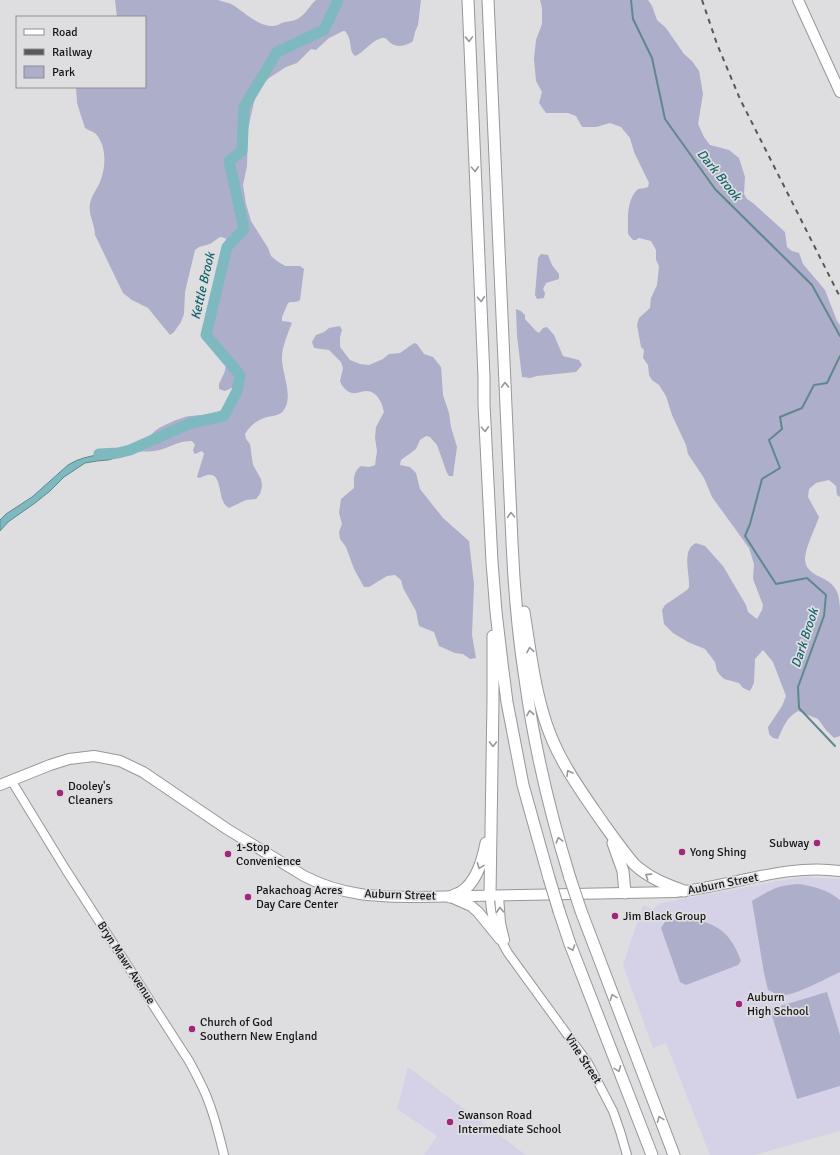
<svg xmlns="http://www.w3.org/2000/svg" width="840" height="1155" viewBox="0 0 840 1155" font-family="Signika,sans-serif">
<rect width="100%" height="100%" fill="#dedee1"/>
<path fill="#d5d1e7" d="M805 877 840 879V1131L754 1155H710L666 1043 653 1048 623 965 643 905 653 909 655 907 662 903 778 881Z
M408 1067 526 1155H424L437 1136 397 1109Z"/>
<path fill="#acaeca" d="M115 0H218C223 2 228 2 233 5 244 12 259 27 273 26 278 26 280 23 285 22 290 21 295 21 299 18 302 16 306 12 308 9 311 6 312 3 316 0H421L418 25 415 32 413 41C408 45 399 48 392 44 388 42 387 37 382 38 370 41 364 53 355 56 348 50 353 40 345 31H343L329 38 316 50 311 49 297 63 286 67 269 78 263 84 258 92 254 102 248 129 247 166 243 185 246 204 251 221 268 248 271 256 277 261 285 266H300L304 269 300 300C296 303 292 301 288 303L282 317V321L290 322 292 323C288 333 283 344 282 356 281 372 293 393 285 408 281 417 272 415 264 418 257 420 249 427 245 434L246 439 250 444 253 465 261 479 262 486 260 494 256 499 246 500 229 508C226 506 224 504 223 501 218 489 221 466 200 478L197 477 204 454 202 451 195 454 194 453 193 450 195 445 192 441C179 441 172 446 160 450 153 452 145 451 137 452L135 446C145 443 150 434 159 428 164 425 170 423 176 420 180 419 186 416 190 416 200 415 215 415 223 409 229 405 236 396 236 389L234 387 225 391 219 389V384L225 371 226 364 222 361 214 348 203 337 217 283 220 267 219 261 226 246 227 241 225 238 220 237 210 244 199 247 195 250 185 292 184 314 181 322 174 332 170 335 148 308 132 300 123 293 95 235C95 224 88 215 90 204 91 196 97 189 100 182 106 167 107 147 96 134 93 131 89 131 85 128L77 103 76 87H145V17H117Z
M540 0H648L652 6 657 20 666 28 684 54 692 61 699 71 703 94 698 124 704 137 710 145 729 150 739 158 745 177 744 194 747 199 753 203 785 232 787 247 792 251 799 253 803 264 825 290 837 321 840 325V497L837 495 836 486 829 480 816 483 809 489 808 497 819 517C815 529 806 546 805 558 805 577 826 575 834 587 839 593 839 600 840 607V736L834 738 826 730 818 719 798 711C787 717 783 727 778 739L773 738 769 734 768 727 782 706 786 696 773 662 763 650 755 659 754 683 750 691 743 688 739 683 724 679 720 675 717 671 715 662 705 649 688 642 673 633 664 624 662 610 665 605 687 590 689 587C690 574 681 550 696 543L705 546 723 566 746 605 748 612 757 619 762 610 763 605 753 579 754 564 749 548 712 497 704 478 688 454 686 445 672 415 666 396 659 385 652 380 649 375 648 365 643 358 644 350 641 347 637 325 639 318 650 308 651 298 657 285 659 266 656 260V250L651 241 639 238 636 240H633L628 234C628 219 626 200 638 189L645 188 648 187 649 183 634 152 630 138 621 127 610 123 596 127H582L576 116 568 113H546L539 103 542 92 536 81 534 59 536 40 542 24V8Z
M541 254 548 255 552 265 559 274V279L546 283 543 289 545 293 544 298 537 299 535 295 538 258Z
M516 309 521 311 525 315V319L536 331 539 333 543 328 547 327 554 335 563 356 579 360 582 365 576 372 537 376 530 378 522 377 517 336Z
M340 326 342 330 340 337V347L350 360 360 364 369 365 383 359 389 354 400 353 414 343 417 344 424 354 433 357 441 367 443 395 449 413 451 427 457 447 453 476H449L447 473 437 445 430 437 426 436 420 440 416 449 401 460 400 465 410 467 416 473 420 489 443 518 469 541 474 584 472 635 476 658 470 659 463 654 455 653 439 646 434 632 419 626 416 611 403 588 401 580 395 575 387 576 369 587H364L354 569 346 547 340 539 339 532 342 524 339 513 341 499 354 488C354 479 353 472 361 466L369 467 375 465 377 451 375 438 376 427 384 412C382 403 378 392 367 391 360 391 353 397 345 389 343 387 341 384 340 381L343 368 341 362 329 350 314 348 312 342 316 335 324 332 329 328Z
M798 884C813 886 828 890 840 900V972C826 978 794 997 780 995 776 995 772 991 768 990L764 973 752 901C768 891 778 885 798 884Z
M676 919C709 918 730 928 741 961L738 965 686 985 680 982 661 928 665 922Z
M827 992 840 1035V1086L797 1099 770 1009Z"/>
<path fill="#7eb9bf" stroke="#5f888d" d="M135 446 137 452 108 460 97 461 85 463 64 477 50 491 35 503 8 522 0 531V520L6 514 32 497 68 465C90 451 113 457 135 446Z"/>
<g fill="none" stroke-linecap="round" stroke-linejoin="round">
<path stroke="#5f888d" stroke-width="2" d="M631 0 633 19 652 58 665 119 715 189 812 285 840 336
M835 746 799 708 798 687 824 616 826 595 807 578 776 584 745 536 750 524 762 479 780 468 769 440 782 429 780 417 802 408 814 385 827 383 840 356"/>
<path stroke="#7eb9bf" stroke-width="11" d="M99 454 118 453 130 450 191 423 224 416 237 391 240 375 206 335 227 247 244 229 229 161 242 151 244 107 277 52 324 30 338 0"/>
<defs>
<path id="minor" d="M11 780 66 870 189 1061C195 1072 201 1083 206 1095 214 1114 219 1134 224 1155
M490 896C490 918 497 934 508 953L588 1063 613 1111 620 1131 627 1155
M499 896 501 923 505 940"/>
<path id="major" d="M798 0 840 92
M0 785 50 765 69 759 94 756 120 761 143 772 227 829 304 876C343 896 376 897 419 897L675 892C730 887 785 863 840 871
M453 898 471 906 478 912 500 939"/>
<path id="highway" d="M468 0 484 377V404L492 562 496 612 502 663 507 702 523 785 549 878
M488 0 512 542C514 588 518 634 525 679 534 746 550 813 570 878
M524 612C530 649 534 687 546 723 558 760 581 791 603 823 613 837 623 851 634 864 649 878 665 884 684 891
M613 843 623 871 625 893
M490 896 493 699V636
M450 897C453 895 458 894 461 892 477 882 483 859 486 843
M559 911 570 944 652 1155
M581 911 674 1155"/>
</defs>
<use href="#minor" stroke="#979799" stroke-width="10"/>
<use href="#major" stroke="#979799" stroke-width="12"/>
<use href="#highway" stroke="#979799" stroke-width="13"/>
<use href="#minor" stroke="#fff" stroke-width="8"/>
<use href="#major" stroke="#fff" stroke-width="10"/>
<use href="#highway" stroke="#fff" stroke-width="11"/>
<path stroke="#585859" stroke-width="2" stroke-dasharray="5 5" stroke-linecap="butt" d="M702 0 717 44 740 99 840 297"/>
<defs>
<path id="highway-bridge" d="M549 878 559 911
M570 878 581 911"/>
</defs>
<use href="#highway-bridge" stroke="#979799" stroke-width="13" stroke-linecap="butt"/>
<use href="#highway-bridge" stroke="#fff" stroke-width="11"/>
</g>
<defs><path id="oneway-chevron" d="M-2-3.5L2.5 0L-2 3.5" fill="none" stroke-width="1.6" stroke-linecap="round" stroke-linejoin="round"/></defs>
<g stroke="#969697">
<use href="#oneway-chevron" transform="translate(469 39) rotate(88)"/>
<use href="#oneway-chevron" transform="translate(475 169) rotate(87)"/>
<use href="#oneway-chevron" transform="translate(481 299) rotate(87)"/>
<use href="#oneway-chevron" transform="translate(505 385) rotate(-92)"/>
<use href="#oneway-chevron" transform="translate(485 429) rotate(87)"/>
<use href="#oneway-chevron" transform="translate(511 515) rotate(-93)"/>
<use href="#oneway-chevron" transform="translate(530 650) rotate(-99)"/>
<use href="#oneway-chevron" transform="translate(530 713) rotate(-100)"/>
<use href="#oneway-chevron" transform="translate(493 744) rotate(91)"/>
<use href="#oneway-chevron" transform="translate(569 773) rotate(-120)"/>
<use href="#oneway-chevron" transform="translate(559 840) rotate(-105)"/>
<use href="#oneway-chevron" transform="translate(480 866) rotate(111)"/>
<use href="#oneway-chevron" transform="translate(648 876) rotate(-147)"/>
<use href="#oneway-chevron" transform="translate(500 910) rotate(-93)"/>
<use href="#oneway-chevron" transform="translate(572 948) rotate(70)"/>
<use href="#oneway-chevron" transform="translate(613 997) rotate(-111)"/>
<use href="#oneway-chevron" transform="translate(618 1069) rotate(69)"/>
<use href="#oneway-chevron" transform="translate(660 1119) rotate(-111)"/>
</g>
<g fill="#a1267c" stroke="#dedee1" stroke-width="1.5">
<circle cx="60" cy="793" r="4"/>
<circle cx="817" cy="843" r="4"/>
<circle cx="682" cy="852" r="4"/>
<circle cx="228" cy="854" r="4"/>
<circle cx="248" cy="897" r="4"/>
<circle cx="615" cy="916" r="4"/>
<circle cx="739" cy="1004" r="4"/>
<circle cx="192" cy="1029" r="4"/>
<circle cx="450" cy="1122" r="4"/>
</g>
<g text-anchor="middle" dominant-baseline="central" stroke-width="3.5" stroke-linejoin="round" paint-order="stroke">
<g font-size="12" fill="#161617" stroke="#dedee1" text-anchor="start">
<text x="68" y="786">Dooley's<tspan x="68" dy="14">Cleaners</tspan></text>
<text x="809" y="843" text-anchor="end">Subway</text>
<text x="236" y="847">1-Stop<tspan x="236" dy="14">Convenience</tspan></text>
<text x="690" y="852">Yong Shing</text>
<text x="256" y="890">Pakachoag Acres<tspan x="256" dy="14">Day Care Center</tspan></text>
<text x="623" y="916">Jim Black Group</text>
<text x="747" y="997">Auburn<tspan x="747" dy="14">High School</tspan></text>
<text x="200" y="1022">Church of God<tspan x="200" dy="14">Southern New England</tspan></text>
<text x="458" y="1115">Swanson Road<tspan x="458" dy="14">Intermediate School</tspan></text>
</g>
<g font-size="12" fill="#161617" stroke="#dedee1">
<text transform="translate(723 884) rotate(-11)">Auburn Street</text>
<text transform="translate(400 895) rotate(2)">Auburn Street</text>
<text transform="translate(126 963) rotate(57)">Bryn Mawr Avenue</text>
<text transform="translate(583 1059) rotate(57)">Vine Street</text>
</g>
<g font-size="13" font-style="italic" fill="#12646a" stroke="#dedee1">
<text transform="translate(719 175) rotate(51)">Dark Brook</text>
<text transform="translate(203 286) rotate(-77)">Kettle Brook</text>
<text transform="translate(805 638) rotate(-72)">Dark Brook</text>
</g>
</g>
<rect x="16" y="16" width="130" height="72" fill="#dedee1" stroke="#8e8e90"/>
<rect x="24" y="29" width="20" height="6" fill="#ffffff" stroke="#8e8e90"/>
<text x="52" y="36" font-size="12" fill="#161617">Road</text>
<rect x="24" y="49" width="20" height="6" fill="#585859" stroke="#8e8e90"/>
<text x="52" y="56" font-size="12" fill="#161617">Railway</text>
<rect x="24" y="66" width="20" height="12" fill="#acaeca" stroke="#8e8e90"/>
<text x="52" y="76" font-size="12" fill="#161617">Park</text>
</svg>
